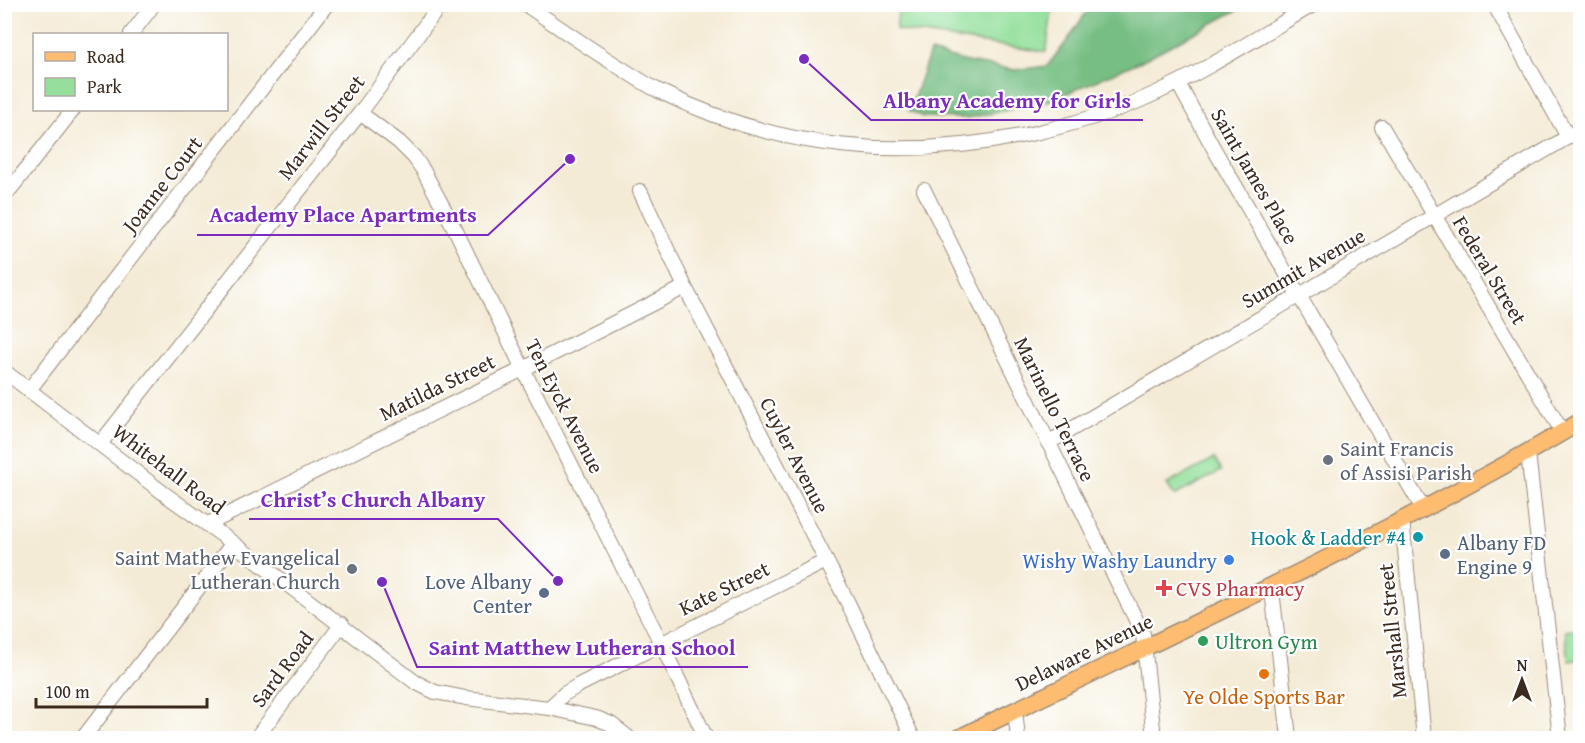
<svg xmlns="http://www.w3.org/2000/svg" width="1585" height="743" viewBox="0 0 1585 743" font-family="'Gentium Book Plus',serif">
<rect width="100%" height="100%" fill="#fff"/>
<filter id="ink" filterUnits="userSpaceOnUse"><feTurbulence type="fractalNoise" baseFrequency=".0167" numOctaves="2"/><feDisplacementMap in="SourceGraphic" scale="12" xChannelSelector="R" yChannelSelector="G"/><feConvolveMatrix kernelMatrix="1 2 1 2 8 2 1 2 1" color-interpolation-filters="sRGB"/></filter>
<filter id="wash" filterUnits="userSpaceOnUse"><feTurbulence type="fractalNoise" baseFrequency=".008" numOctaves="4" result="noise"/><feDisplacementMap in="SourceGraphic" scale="24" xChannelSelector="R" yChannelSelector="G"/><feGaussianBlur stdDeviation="1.35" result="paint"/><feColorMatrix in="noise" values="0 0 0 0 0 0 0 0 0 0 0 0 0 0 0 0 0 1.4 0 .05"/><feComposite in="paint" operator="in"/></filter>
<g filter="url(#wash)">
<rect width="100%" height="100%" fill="#f4ebd6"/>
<path fill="#93df9b" stroke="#67845c" stroke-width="1.5" d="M899 5H1053L1046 52 896 30Z
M1214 459 1221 471 1174 496 1167 484Z
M1580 628V659L1569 661 1565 630Z"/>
<path fill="#76be83" stroke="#587450" stroke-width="1.5" d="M1094 5H1247L1141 61 1047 102 968 118 924 117 909 111 930 52 967 62 1016 70 1047 66 1067 41 1089 8Z"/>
</g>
<g filter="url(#ink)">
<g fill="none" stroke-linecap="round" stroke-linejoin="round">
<defs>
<path id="minor" d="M525 4C558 27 590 49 624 70 635 77 647 85 659 91 780 151 903 162 1035 133 1072 124 1109 114 1143 99 1203 73 1258 37 1314 4
M1494 4 1568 137
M131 34 154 4
M1178 83 1214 149 1423 509
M360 113 399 142 414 157 423 170 456 231 523 369 661 643 706 738
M1382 127 1563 433
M924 190 1143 634 1154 738
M640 191 685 287 848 603 913 738
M4 197 73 110
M4 371 166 495 233 543 415 682 435 692 466 698 549 708 596 718 611 724 629 738
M29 390 327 4
M1048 443 1580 130
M100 444 360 113 441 4
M1528 453 1560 738
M1402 520 1424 738
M208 524 523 369 685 287
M1267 587 1273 599 1289 738
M549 708 564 694 579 685 826 561
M1015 711 1018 738
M83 738 233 543
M256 738 342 624"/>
<path id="major" d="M959 738C1167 635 1380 540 1580 422"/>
</defs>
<use href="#minor" stroke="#988a7a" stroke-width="16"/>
<use href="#major" stroke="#988a7a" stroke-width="19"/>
<use href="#minor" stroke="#fff" stroke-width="14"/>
<use href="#major" stroke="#fdbc70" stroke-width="16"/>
</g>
</g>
<g fill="#6b7280" stroke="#fff" stroke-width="2">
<circle cx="1328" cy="460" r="6"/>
<circle cx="352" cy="569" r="6"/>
</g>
<circle fill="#0f9aa8" stroke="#fff" stroke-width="2" cx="1418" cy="537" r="6"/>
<g fill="#5c6f8a" stroke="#fff" stroke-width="2">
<circle cx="1445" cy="554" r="6"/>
<circle cx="544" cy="593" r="6"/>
</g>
<circle fill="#3f7fe0" stroke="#fff" stroke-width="2" cx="1229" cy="560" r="6"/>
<path fill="#e0444e" stroke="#fff" stroke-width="2" d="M1161 579h6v6h6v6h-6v6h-6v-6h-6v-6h6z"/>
<circle fill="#2e9e5b" stroke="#fff" stroke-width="2" cx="1203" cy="641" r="6"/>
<circle fill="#e8710a" stroke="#fff" stroke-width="2" cx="1264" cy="674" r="6"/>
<g text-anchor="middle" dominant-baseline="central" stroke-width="4.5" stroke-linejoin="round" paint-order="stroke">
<g font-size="21" fill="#3b2a1e" stroke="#fff">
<text transform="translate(321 127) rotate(-52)">Marwill Street</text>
<text transform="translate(1255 176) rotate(60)">Saint James Place</text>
<text transform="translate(162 184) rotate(-52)">Joanne Court</text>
<text transform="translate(1303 268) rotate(-30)">Summit Avenue</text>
<text transform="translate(1490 270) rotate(59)">Federal Street</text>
<text transform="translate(437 387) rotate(-26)">Matilda Street</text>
<text transform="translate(565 406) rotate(63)">Ten Eyck Avenue</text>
<text transform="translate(1055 409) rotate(64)">Marinello Terrace</text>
<text transform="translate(795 455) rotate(63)">Cuyler Avenue</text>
<text transform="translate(169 469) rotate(37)">Whitehall Road</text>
<text transform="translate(724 588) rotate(-26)">Kate Street</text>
<text transform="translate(1392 631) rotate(-96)">Marshall Street</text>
<text transform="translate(1084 652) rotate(-26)">Delaware Avenue</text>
<text transform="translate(282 669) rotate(-53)">Sard Road</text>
</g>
<g font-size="21" fill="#5b616d" stroke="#fff" text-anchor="start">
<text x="1340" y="448">Saint Francis<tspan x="1340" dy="24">of Assisi Parish</tspan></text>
<text x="340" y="557" text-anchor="end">Saint Mathew Evangelical<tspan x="340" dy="24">Lutheran Church</tspan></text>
</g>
<g font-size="21" fill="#0d838f" stroke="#fff" text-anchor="end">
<text x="1406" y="537">Hook &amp; Ladder #4</text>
</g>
<g font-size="21" fill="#4e5e75" stroke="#fff" text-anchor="start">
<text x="1457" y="542">Albany FD<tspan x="1457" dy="24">Engine 9</tspan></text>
<text x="532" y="581" text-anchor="end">Love Albany<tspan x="532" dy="24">Center</tspan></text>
</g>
<g font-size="21" fill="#366cbe" stroke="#fff" text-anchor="end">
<text x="1217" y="560">Wishy Washy Laundry</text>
</g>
<g font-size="21" fill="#be3a42" stroke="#fff" text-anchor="start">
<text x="1176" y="588">CVS Pharmacy</text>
</g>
<g font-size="21" fill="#27864d" stroke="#fff" text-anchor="start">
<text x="1215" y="641">Ultron Gym</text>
</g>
<g font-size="21" fill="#c56008" stroke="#fff">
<text x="1264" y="696">Ye Olde Sports Bar</text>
</g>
</g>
<path fill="none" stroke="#7b2cbf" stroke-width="2" d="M804 59L871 120H1143M570 159L488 235H197M558 581L498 519H249M382 582L417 667H748"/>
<g fill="#7b2cbf" stroke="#fff" stroke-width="2">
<circle cx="804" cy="59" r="6"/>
<circle cx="570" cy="159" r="6"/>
<circle cx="558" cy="581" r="6"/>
<circle cx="382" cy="582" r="6"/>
</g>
<g font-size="22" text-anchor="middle" font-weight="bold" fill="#7b2cbf" stroke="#fff" stroke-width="4.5" stroke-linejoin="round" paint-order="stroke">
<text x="1007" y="108">Albany Academy for Girls</text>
<text x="343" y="222">Academy Place Apartments</text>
<text x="373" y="507">Christ’s Church Albany</text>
<text x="582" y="655">Saint Matthew Lutheran School</text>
</g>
<rect width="1585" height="743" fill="none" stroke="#fff" stroke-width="24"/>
<rect x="33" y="33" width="195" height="78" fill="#ffffff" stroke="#b1aaa5" stroke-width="1.5"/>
<rect x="45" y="52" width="30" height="9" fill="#fdbc70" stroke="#b1aaa5" stroke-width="1.5"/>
<text x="87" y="63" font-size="18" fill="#3b2a1e">Road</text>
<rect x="45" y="78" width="30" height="18" fill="#93df9b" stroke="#b1aaa5" stroke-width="1.5"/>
<text x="87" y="93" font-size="18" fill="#3b2a1e">Park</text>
<g transform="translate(1522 680)" stroke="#ffffff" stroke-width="4.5" paint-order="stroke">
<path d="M0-4.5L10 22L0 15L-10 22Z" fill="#3b2a1e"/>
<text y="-9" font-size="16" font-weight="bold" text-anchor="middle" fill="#3b2a1e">N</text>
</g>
<path d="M36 698v9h171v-9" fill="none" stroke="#3b2a1e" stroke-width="3"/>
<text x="45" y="698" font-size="18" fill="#3b2a1e" stroke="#ffffff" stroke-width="4.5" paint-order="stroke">100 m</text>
</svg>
